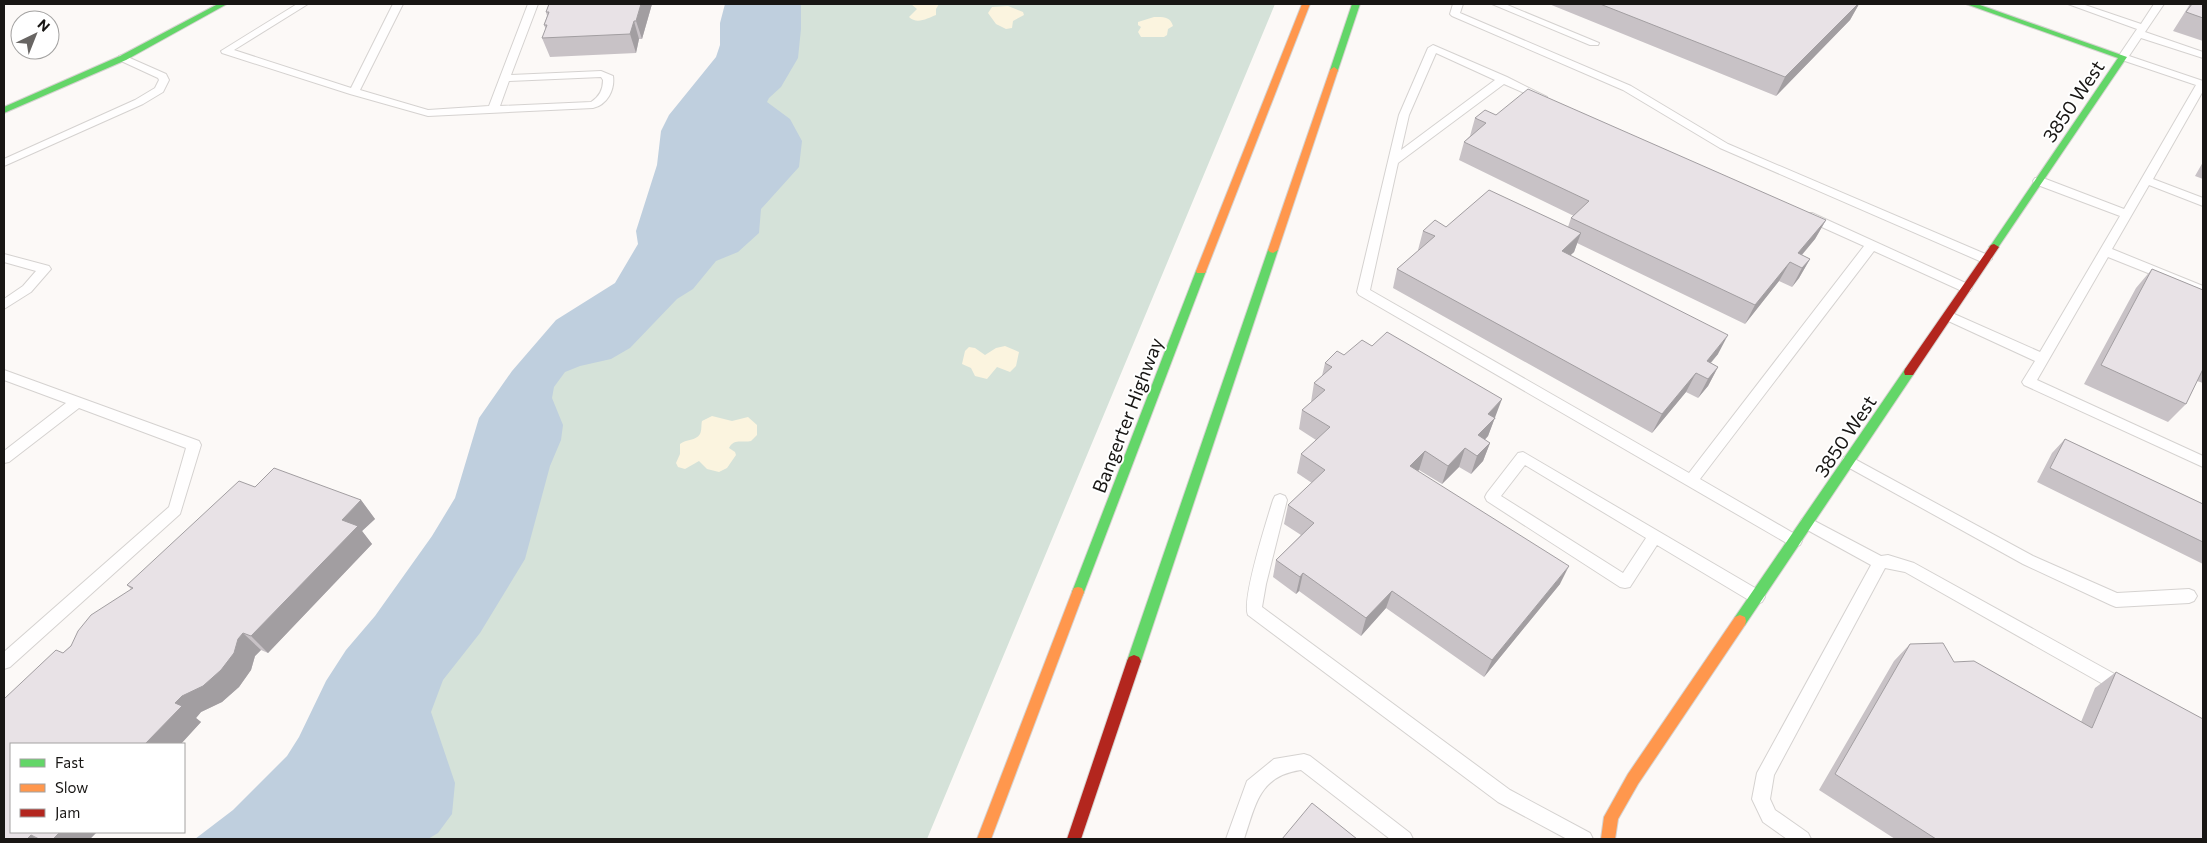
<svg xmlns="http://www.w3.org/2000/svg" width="2207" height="843" viewBox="0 0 2207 843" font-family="Commissioner,sans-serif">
<rect width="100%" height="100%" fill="#fcf9f7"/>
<path fill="#d5e2d9" d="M751 4H1275L927 839H255L518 425 655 251Z"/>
<path fill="#fbf4df" d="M911 4H939L936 9V15C928 18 917 25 909 17L917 9Z
M1008 6 1023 12 1024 15 1013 21 1012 28 1006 29 996 24 988 13 992 7Z
M1154 17C1163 17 1170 16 1173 26L1168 29 1167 35 1164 37H1141L1138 32 1141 27 1138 25V22Z
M1005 346 1019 352 1016 366 1010 372 997 367 987 379 975 376 971 368 962 364 965 351 969 347 975 348 985 355 996 348Z
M712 416 732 421 748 417 757 425V435L751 441C742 443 734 438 729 448L735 452 736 455 727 468 719 472 707 469 699 461 685 469 678 467 676 463 680 454V444C686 439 696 441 700 434 702 430 701 425 702 421Z"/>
<path fill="#bfcfde" d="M725 4H801V29L798 58 781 87 769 98 767 102 790 119 802 141 799 167 761 209 759 233 738 252 716 261 693 289 677 299 630 348 611 359 580 366 565 372 554 387 552 398 563 425 561 440 550 466 525 559 480 633 443 680 431 712 455 783 452 814 438 833 428 839H195L233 810 287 756 299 737 326 681 346 650 375 616 432 536 455 498 479 418 512 371 556 320 615 283 638 244 636 231 657 165 661 131 669 115 716 57 720 45V23Z"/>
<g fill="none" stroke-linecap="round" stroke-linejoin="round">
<defs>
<path id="lane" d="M297 4H308L234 50 351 88 393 4H403L360 90 428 110 489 106 528 4H538L511 75 601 71 613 76C615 90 607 105 593 108L428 116 350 94 222 53 221 51ZM601 77 603 80C603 90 599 97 591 102L500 106 509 81Z
M1453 4H1463L1460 13 1631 86 1728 144 1990 256 1992 259 1986 263 1982 262 1720 148 1623 90 1452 16 1450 14Z
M1492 4H1505L1599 43 1598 45H1590Z
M2068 4H2082L2141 24 2154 4H2164L2145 32 2203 52V58L2141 38 2129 56 2203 81V91L2153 179 2203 198V206L2149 185 2112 249 2203 286V295L2108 257 2037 380 2203 456V467L2024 385 2022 382 2035 361 1944 319 1942 316 1948 312 1952 313 2040 352 2120 216 2035 184 2033 181 2035 178H2043L2124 209 2196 85 2119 59 2118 57 2137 29Z
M1433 45 1507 77 1547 97 1542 100 1538 99 1504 84 1398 163 1370 290 1689 473 1864 246 1804 219 1802 216 1804 213H1812L1970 285 1972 288 1970 291H1962L1874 251 1700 479 1800 537 1802 541 1800 545 1795 547 1790 545 1359 295 1357 292 1399 115 1428 48ZM1436 53 1495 80 1401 150 1409 115Z
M123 55 166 74 169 80 163 92 143 104 4 166V159L135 100 155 88 159 80 158 78 119 60V56Z
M4 254 49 266 51 269 31 292 4 309V299L23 286 36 271 4 262Z
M4 370 199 441 201 445 180 514 10 667 4 669V652L169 507 186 448 79 408 9 462 4 463V451L66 403 4 380Z
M1523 452 1762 592 1765 597 1762 602 1757 604 1752 602 1657 545 1630 587 1625 588 1620 587 1487 501 1485 497 1487 493 1518 453ZM1525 465 1646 538 1623 573 1501 496Z
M1849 456 2033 556 2117 593 2189 589 2194 591 2197 596 2194 601 2189 603 2116 607 2111 605 2023 564 1844 465 1842 461 1844 457Z
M1280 494 1285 496 1287 500 1266 584 1262 607 1510 790 1590 833 1593 839H1567L1498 802 1248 615C1241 600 1267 520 1273 500L1275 496Z
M1807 517 1881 556 1888 555 1914 563 2129 682 2131 687 2129 692 2123 694 2117 692 1905 572 1885 568 1774 775 1770 799 1775 810 1808 833 1811 839H1787L1763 822 1752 799 1757 773 1871 565 1802 527 1800 523 1802 519Z
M1304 754 1310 756 1410 833 1413 839H1390L1301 770C1259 776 1256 804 1244 839H1226L1247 781 1274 759Z"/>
<path id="fast" d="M218 4H227L126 60 4 113V107L120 56Z
M1352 4H1360L1338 70 1337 72H1331L1330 70Z
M1966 4H1977L2127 57 1997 249H1991L1989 247 1991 245 2118 58Z
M1273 247 1278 250 1141 661 1139 665 1134 667 1129 665 1127 661 1268 250Z
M1201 268 1206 271 1084 592 1082 596 1078 597 1074 596 1072 592 1196 271Z
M1909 368 1913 369 1914 372 1913 375 1745 625 1740 627 1735 625 1734 621 1735 617 1905 369Z"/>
<path id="slow" d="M1302 4H1310L1206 271 1205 273H1197L1196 271Z
M1334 67 1338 70 1278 250 1273 253 1270 252 1268 250 1330 70Z
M1078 587 1082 588 1084 592 991 839H977L1072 592 1074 588Z
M1740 615 1745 617 1746 621 1745 625 1638 784 1618 819 1615 839H1601L1604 817 1628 774 1735 617Z"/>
<path id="jam" d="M1994 244 1999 247 1913 375H1905L1904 372 1905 369 1991 245Z
M1134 655 1139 657 1141 661 1081 839H1067L1127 661 1129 657Z"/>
</defs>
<use href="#lane" stroke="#d5d2d0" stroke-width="2"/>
<use href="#fast" stroke="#d5d2d0" stroke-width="2"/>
<use href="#slow" stroke="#d5d2d0" stroke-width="2"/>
<use href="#jam" stroke="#d5d2d0" stroke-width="2"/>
<use href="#lane" fill="#fffefe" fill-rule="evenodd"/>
<use href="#fast" fill="#63d668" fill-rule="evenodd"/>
<use href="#slow" fill="#ff974d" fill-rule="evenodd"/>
<use href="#jam" fill="#b3261e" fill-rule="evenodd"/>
</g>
<path fill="#c8c2c6" d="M549 4H652L642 39H639L636 53 550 57 542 38 546 30 544 25 547 16 546 12Z
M1549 4H1859L1850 20 1776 96Z
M2190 4H2203V41L2173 31Z
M1496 115 1826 220 1815 239 1802 255 1810 259 1799 278 1792 287 1779 281 1745 324 1577 243 1574 252 1570 255 1718 354 1711 363 1718 367 1708 386 1698 398 1686 392 1652 433 1393 288 1397 269 1419 250H1418L1423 231 1446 227H1568L1571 218 1574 216 1459 160 1464 142 1470 136 1475 118Z
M2203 162V179L2195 176Z
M2152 269 2203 290V383L2197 381 2186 404 2168 422 2084 384 2136 288Z
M1344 355 1496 418 1494 420 1488 436 1485 440 1490 443 1483 461 1471 474 1459 467 1442 484 1419 470 1418 471 1560 584 1484 677 1386 608 1361 636 1299 591 1296 594 1273 577 1276 560 1301 535 1284 524 1288 505 1312 483 1297 473 1301 454 1316 440 1299 429 1302 410 1311 402 1314 383 1322 376 1325 363Z
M2065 439 2203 504V564L2037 482 2052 453Z
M361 500 375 519 362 531 372 544 268 653 261 650 255 656 251 670 239 687 222 702 201 712 196 718 201 722 90 839H4L63 653 131 589 127 585Z
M1910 644 1954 662 2081 722 2095 688 2116 672 2203 839H1895L1819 790 1894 661Z"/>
<path fill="#a29ea1" d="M641 4H652L642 39 636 21Z
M1858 4H1859L1850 20 1776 96 1785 77Z
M634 21 639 39 636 53 630 34Z
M1826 220 1815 239 1794 264 1798 253Z
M1581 233 1574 252 1555 270 1562 251Z
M1810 259 1799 278 1792 287 1802 268Z
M1790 262 1779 281 1745 324 1755 305Z
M1728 335 1718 354 1700 375 1707 361Z
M1718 367 1708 386 1698 398 1708 379Z
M1696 373 1686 392 1652 433 1662 414Z
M1502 399 1488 436 1472 453 1478 435 1488 414Z
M1490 443 1483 461 1471 474 1477 456Z
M1465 448 1459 467 1442 484 1448 466Z
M1425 451 1419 470 1404 484 1410 466Z
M361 500 375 519 362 531 372 544 268 653 251 636 342 520Z
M1569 566 1560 584 1484 677 1492 660Z
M1303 573 1299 591 1296 594 1300 577Z
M1392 591 1386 608 1361 636 1366 618Z
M243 633 261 650 255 656 251 670 239 687 222 702 201 712 196 718 201 722 181 744H145L175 703Z
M60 832H97L90 839H53Z
M31 835 37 839H27Z"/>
<path fill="#e8e2e6" stroke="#a29ea1" d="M549 4H641L636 21H634L630 34 542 38 547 25H544L549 12H546Z
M1600 4H1858L1785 77Z
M2192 4H2203V18L2186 12Z
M1528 89 1826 220 1798 253 1810 259 1802 268 1790 262 1755 305 1571 218 1589 201 1464 142 1486 123 1475 118 1485 110 1496 115Z
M1489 190 1581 233 1562 251 1728 335 1707 361 1718 367 1708 379 1696 373 1662 414 1397 269 1435 236 1423 231 1435 220 1446 227Z
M2152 269 2203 290V369L2186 404 2101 365Z
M1387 332 1502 399 1488 414 1495 418 1478 435 1490 443 1477 456 1465 448 1448 466 1425 451 1410 466 1569 566 1492 660 1392 591 1366 618 1303 573 1300 577 1276 560 1314 523 1288 505 1325 470 1301 454 1330 427 1302 410 1325 390 1314 383 1332 367 1325 363 1337 351 1344 355 1362 340 1372 346Z
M2065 439 2203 504V542L2050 468Z
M274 468 361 500 342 520 358 526 251 636 243 633 238 639 234 653 221 670 203 686 182 696 175 703 182 706 145 744H11V832H60L53 839H39L31 835 27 839H4V699L56 650 63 653 71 646 78 631 91 615 133 588 127 585 239 481 255 487Z
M1943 643 1954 662 1974 661 2092 728 2116 672 2203 719V839H1936L1835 774 1910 644Z
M1312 803 1357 839H1282Z"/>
<g text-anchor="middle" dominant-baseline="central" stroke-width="4" stroke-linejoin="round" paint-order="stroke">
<g font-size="19" fill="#181614" stroke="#fff">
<text transform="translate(2073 101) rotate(-56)">3850 West</text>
<text transform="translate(1127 415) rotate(-69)">Bangerter Highway</text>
<text transform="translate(1845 436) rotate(-56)">3850 West</text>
</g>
</g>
<rect width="2207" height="843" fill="none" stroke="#181614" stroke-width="10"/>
<rect x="10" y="743" width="175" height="90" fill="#ffffff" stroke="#a3a2a1"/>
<rect x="20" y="759" width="25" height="8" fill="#63d668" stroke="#a3a2a1"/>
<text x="55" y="768" font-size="15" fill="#181614">Fast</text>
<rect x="20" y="784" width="25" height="8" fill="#ff974d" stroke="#a3a2a1"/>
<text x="55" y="793" font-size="15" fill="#181614">Slow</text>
<rect x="20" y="809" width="25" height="8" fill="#b3261e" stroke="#a3a2a1"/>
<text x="55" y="818" font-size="15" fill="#181614">Jam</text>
<g transform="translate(35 35) rotate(43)"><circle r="24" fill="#ffffff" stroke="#a3a2a1"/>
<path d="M0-4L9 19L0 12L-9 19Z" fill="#686563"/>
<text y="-8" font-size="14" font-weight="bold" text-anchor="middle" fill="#181614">N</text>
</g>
</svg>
